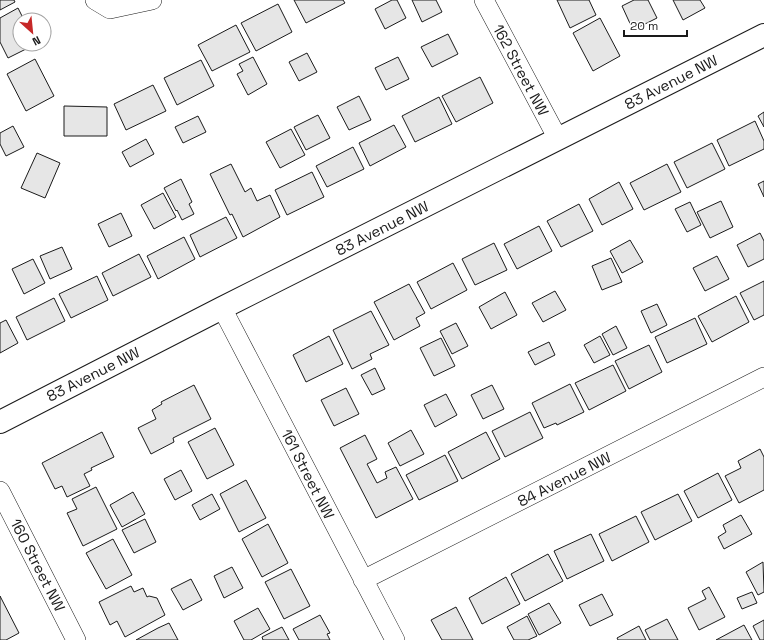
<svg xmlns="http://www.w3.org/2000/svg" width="764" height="640" viewBox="0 0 764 640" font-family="'Space Grotesk',sans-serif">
<rect width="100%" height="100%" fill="#fff"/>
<path fill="#e6e6e6" stroke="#1a1a1a" d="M0 0H14L15 2 0 10Z
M294 0H343L345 3 306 23Z
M392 0H397L406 18 385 29 375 9Z
M412 0H436L442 12 422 22Z
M557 0H589L596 15 570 28Z
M634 0H648L657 18 633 30 622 6Z
M673 0H700L705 8 683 20Z
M278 4 292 32 256 51 241 23Z
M18 8 24 20H20V44H36L8 58 0 42V18Z
M600 18 620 56 593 71 573 33Z
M236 25 250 52 212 71 198 45Z
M448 34 458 54 432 67 421 47Z
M307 53 317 72 299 81 289 62Z
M253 57 267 84 248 95 237 74 243 71 239 64Z
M398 57 409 79 386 90 375 68Z
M35 59 54 96 26 111 7 74Z
M201 60 214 86 177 105 164 78Z
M480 77 493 103 456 122 442 96Z
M153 85 166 111 126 130 114 104Z
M359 96 371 120 349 130 337 107Z
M439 97 452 124 415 142 402 116Z
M64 106 107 107V136H64Z
M764 112V127L758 116Z
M318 115 330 138 306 150 294 127Z
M198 116 206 132 183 143 175 127Z
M755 121 764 141V149L729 166 717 140Z
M394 125 406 147 370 166 359 143Z
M13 126 24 147 6 156 0 144V133Z
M291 129 305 155 280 168 266 142Z
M146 139 154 154 130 167 122 152Z
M712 143 725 169 687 188 674 162Z
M353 147 364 169 327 187 316 166Z
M37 153 60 163 45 198 21 188Z
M231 164 245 192 251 188 257 201 270 195 280 217 243 237 232 214 230 215 210 174Z
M667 164 681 192 644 210 630 183Z
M312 172 324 197 287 215 275 190Z
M181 179 192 202 189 204 194 214 182 220 177 210 176 211 164 188Z
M764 181V197L758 184Z
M619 182 633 209 602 225 589 199Z
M163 193 176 217 154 229 141 205Z
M721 201 733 227 710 238 697 212Z
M690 202 701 225 687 232 675 209Z
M579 204 593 231 561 247 547 221Z
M121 213 132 236 109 247 98 224Z
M226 217 237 238 200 257 190 235Z
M539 226 552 251 517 269 504 244Z
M760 233 764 241V259L748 267 737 245Z
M184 237 195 259 158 279 147 256Z
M630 240 643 262 622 273 610 251Z
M494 243 507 270 475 285 462 259Z
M62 247 72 269 50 279 40 256Z
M139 254 151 277 113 296 102 273Z
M717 256 729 279 705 291 693 268Z
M611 258 622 282 602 290 592 266Z
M33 259 45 283 24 294 12 269Z
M453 263 467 290 431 309 417 282Z
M97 276 108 300 71 318 59 294Z
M764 281V315L754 320 740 293Z
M409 284 425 313 416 318 420 326 394 340 374 302Z
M555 291 566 310 543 322 532 303Z
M505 292 517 315 491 329 479 307Z
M736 296 749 322 712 342 698 316Z
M54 298 65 321 27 340 16 317Z
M657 304 667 325 651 333 641 311Z
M371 311 389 345 370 354 372 359 352 369 333 330Z
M695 318 707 344 667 363 655 337Z
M6 320 18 343 0 353V323Z
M456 323 468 346 452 354 440 331Z
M616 326 627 348 613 355 602 334Z
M329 336 343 364 306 382 293 355Z
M600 336 610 355 594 363 584 345Z
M441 338 455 366 434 376 420 348Z
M549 342 555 355 535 365 528 352Z
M649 345 662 372 629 389 615 361Z
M613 365 626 391 589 410 575 383Z
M375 368 385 389 372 395 361 375Z
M570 384 584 412 557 425 556 423 544 428 532 403Z
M194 385 211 419 173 438 174 442 151 454 138 428 156 419 152 410 162 404 161 402Z
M492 385 504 409 483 419 471 395Z
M346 388 359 414 334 426 321 400Z
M446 394 457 415 435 427 424 405Z
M530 412 543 438 505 457 492 431Z
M215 428 234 465 207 479 188 442Z
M411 430 424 454 400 466 388 443Z
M102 432 114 457 91 468 92 470 84 474 90 486 67 497 62 486 55 489 42 463Z
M486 432 500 459 462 479 448 452Z
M365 435 377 459 367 464 377 483 387 478 385 472 396 467 413 499 376 518 340 448Z
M760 449 764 457V490L739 503 725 476 741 468 738 461Z
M445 455 458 481 419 500 406 475Z
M181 470 192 491 175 500 164 479Z
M718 473 732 500 698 518 684 491Z
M246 480 266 518 239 532 220 494Z
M96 487 117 529 83 546 67 513 77 509 72 499Z
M133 492 145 514 122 527 110 505Z
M212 494 220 509 200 520 192 505Z
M678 494 692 521 655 540 641 512Z
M741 515 752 534 724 549 718 537 726 532 723 525Z
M636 516 649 542 612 561 599 534Z
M145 519 156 542 134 553 122 530Z
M268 524 288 563 262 577 242 539Z
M591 534 604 561 567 579 554 551Z
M113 539 132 575 106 589 86 553Z
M548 554 563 581 525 601 511 574Z
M763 562 764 592 758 595 746 572Z
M232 567 243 588 224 598 214 576Z
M291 569 310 606 284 619 265 582Z
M506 577 520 604 482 624 469 598Z
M191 579 202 600 183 610 171 589Z
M131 586 134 592 143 588 147 597 149 596 157 598 165 615 125 637 117 621 110 625 99 602Z
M709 587 725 617 699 630 688 608 706 599 702 591Z
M752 592 757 603 742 609 737 598Z
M602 594 613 615 590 626 579 605Z
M0 596 19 633 6 640H0Z
M549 603 561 623 539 635 528 614Z
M456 607 473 640H442L431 620Z
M258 608 270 629 251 640H244L234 621Z
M320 615 330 633 327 634 330 640H299L293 629Z
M527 616 537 636 528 640H514L507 627Z
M667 619 678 640H650L645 630Z
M764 620V640H760L753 626Z
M169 623 178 640H136L158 628Z
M744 625 752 640H716Z
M639 626 646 640H618L617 638Z
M282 627 289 640H263L262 637Z"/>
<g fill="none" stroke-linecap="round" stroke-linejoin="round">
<defs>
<path id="minor" d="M95 0 110 9 152 0
M484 0 558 139
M222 308 395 640
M0 491 76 640
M363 580 764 377"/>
<path id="tertiary" d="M0 422 222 308 764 35"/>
</defs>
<use href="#minor" stroke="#1a1a1a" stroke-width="20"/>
<use href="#tertiary" stroke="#1a1a1a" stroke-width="24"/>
<use href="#minor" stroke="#fff" stroke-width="19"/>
<use href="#tertiary" stroke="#fff" stroke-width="22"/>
</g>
<g text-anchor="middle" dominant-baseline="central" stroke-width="3" stroke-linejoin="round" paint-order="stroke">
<g font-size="15" fill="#1a1a1a" stroke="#fff">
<text transform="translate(521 70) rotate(62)">162 Street NW</text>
<text transform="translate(671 82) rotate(-27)">83 Avenue NW</text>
<text transform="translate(382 228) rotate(-27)">83 Avenue NW</text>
<text transform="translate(93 374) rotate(-27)">83 Avenue NW</text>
<text transform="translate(308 474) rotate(63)">161 Street NW</text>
<text transform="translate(564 479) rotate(-27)">84 Avenue NW</text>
<text transform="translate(38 565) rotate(63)">160 Street NW</text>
</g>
</g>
<g transform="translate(32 32) rotate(153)"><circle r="19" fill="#ffffff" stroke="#a3a3a3"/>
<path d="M0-3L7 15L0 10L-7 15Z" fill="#c62828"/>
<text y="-6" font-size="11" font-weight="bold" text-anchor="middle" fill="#1a1a1a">N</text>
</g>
<path d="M624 30v6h63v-6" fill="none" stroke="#1a1a1a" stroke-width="2"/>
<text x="630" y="30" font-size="12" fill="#1a1a1a" stroke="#ffffff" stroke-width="3" paint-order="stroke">20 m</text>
</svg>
